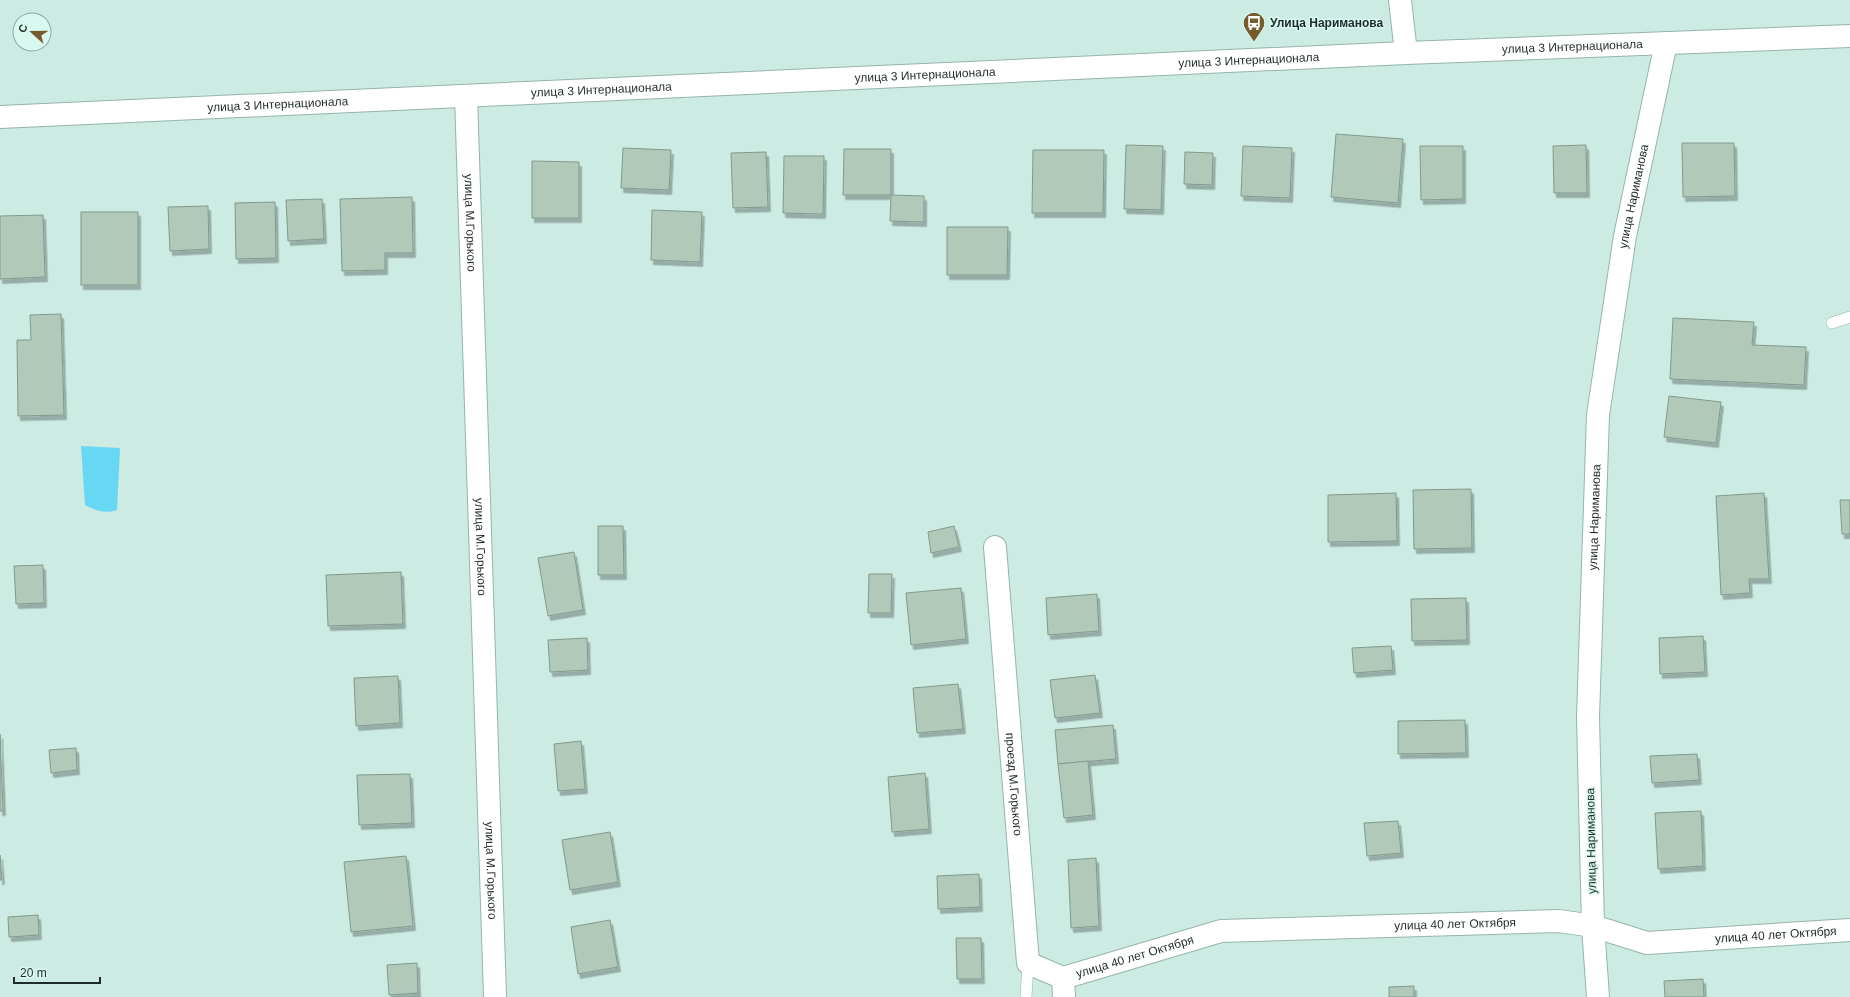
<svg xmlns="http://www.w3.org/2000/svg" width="1850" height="997" font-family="Arial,sans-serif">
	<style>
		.water { fill: #68d7f4 }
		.building { fill: #b0c9b9; stroke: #82998b; filter: url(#shadow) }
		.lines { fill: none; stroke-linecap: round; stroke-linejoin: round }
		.service-casing { stroke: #96b4ac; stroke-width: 12 }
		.minor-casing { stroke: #96b4ac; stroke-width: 24 }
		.tertiary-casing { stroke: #96b4ac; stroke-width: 24 }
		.service { stroke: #fff; stroke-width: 11 }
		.minor { stroke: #fff; stroke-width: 22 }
		.tertiary { stroke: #fff; stroke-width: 22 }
		.labels { text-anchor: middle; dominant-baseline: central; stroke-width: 3; stroke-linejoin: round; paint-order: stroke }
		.poi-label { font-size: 12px; font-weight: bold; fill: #1f2b28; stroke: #d9f9f0; text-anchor: start }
		.street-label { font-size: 12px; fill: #1f2b28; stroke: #d9f9f0 }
	</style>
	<defs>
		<filter id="shadow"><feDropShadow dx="2.5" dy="4.5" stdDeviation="0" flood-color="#0004"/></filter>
	</defs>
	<rect width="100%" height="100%" fill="#ccebe3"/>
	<!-- water -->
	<path class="water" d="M81,446l39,2 -3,62c-13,4 -20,1 -32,-5z"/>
	<!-- building -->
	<g class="building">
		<polygon points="1336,134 1403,139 1398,203 1331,197"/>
		<polygon points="1682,143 1734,143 1735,196 1683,197"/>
		<polygon points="1126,145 1163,146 1161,210 1124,209"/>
		<polygon points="1586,145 1587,193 1554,193 1553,146"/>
		<polygon points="1243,146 1292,148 1290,198 1241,196"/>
		<polygon points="1420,146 1463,146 1463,199 1421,200"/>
		<polygon points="623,148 671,150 669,190 621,188"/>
		<polygon points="844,149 891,149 891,195 843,195"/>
		<polygon points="1033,150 1104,150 1103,213 1032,213"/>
		<polygon points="766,152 768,207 733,208 731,153"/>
		<polygon points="1185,152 1213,153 1212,185 1184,184"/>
		<polygon points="784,156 824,156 823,214 783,213"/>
		<polygon points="532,161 579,162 579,218 532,218"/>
		<polygon points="891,195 924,196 924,222 890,221"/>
		<polygon points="412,197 413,253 385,253 385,270 342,271 340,199"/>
		<polygon points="322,199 324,239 288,241 286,200"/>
		<polygon points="275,202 276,258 236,259 235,203"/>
		<polygon points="208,206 209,249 170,251 168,207"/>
		<polygon points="652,210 702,212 700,262 651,260"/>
		<rect x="81" y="212" width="57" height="73"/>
		<polygon points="43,215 45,277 0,279 0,216"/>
		<polygon points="947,227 1008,227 1007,275 947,275"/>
		<polygon points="61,314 64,415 18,416 17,340 31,340 30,315"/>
		<polygon points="1673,318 1754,322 1752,345 1806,347 1804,385 1670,379"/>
		<polygon points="1669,396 1721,402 1716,443 1664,437"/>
		<polygon points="1471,489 1472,548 1414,549 1413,490"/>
		<polygon points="1396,493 1397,541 1328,542 1328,495"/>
		<polygon points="1764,493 1769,579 1749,579 1750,593 1721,595 1716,496"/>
		<polygon points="1840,500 1850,500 1850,534 1842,534"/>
		<polygon points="598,526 623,526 624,575 598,575"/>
		<polygon points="954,526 959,547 931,553 928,532"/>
		<polygon points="574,552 583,610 548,616 538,558"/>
		<polygon points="43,565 44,603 16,604 14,566"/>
		<polygon points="401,572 403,624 328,626 326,575"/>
		<polygon points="869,574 892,574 891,613 868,613"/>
		<polygon points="961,588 966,639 911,645 906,593"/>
		<polygon points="1097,594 1099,631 1048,635 1046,598"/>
		<polygon points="1466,598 1467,640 1412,641 1411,599"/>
		<polygon points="1703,636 1705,672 1660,674 1659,638"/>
		<polygon points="587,638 588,670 550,672 548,640"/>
		<polygon points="1391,646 1393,670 1354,673 1352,648"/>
		<polygon points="1095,675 1100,713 1055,718 1050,680"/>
		<polygon points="398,676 400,723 356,726 354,678"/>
		<polygon points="958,684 963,729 917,733 913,688"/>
		<polygon points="1465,720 1466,753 1398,754 1398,721"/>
		<polygon points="1113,725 1116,759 1058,764 1055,730"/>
		<polygon points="0,734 3,811 0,811"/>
		<polygon points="581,741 585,789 558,791 554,744"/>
		<polygon points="76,748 77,770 51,773 49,750"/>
		<polygon points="1697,754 1699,780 1652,783 1650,756"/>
		<polygon points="1088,761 1093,815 1064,818 1058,764"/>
		<polygon points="925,773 929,829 892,832 888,777"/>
		<polygon points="410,774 412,823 359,825 357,775"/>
		<polygon points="1701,811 1703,866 1658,869 1655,813"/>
		<polygon points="1398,821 1401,853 1367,856 1364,823"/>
		<polygon points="610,832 618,882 570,890 562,840"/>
		<polygon points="0,855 2,880 0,880"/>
		<polygon points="406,856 413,926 351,932 344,862"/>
		<polygon points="1096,858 1099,926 1071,928 1068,860"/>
		<polygon points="979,874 980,907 938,909 937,876"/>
		<polygon points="38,915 39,935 9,937 8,917"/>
		<polygon points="610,920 618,967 578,974 571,927"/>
		<polygon points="956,938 981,938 982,979 957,979"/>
		<polygon points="417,963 418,993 389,995 387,965"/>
		<polygon points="1703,979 1704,997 1665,997 1664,981"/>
		<polygon points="1414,986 1414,997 1389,997 1389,987"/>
	</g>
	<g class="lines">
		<!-- service casing -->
		<g class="service-casing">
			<g id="service">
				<polyline points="1832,323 1850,317"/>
				<polyline points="1026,997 1028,963"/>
			</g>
		</g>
		<!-- minor casing -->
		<g class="minor-casing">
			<g id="minor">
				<polyline points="1400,0 1406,53"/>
				<path id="s1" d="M466,96l29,901"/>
				<path id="s2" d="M995,547l33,416 35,15 1,19"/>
				<path id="s3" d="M1063,978l158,-47 338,-10 34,5 54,17 203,-13"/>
				<path id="s4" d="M1598,997l-5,-71 -5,-209 10,-302 27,-179 41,-193"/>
			</g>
		</g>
		<!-- tertiary casing -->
		<g class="tertiary-casing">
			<g id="tertiary">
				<path id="s5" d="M0,117l1406,-64 444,-17"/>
			</g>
		</g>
		<!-- service -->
		<use href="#service" class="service"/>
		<!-- minor -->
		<use href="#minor" class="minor"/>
		<!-- tertiary -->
		<use href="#tertiary" class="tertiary"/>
	</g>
	<!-- icons -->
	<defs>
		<g id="bus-pin" transform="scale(1.15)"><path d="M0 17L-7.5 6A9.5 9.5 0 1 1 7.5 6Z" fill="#765b2d" stroke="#d9f9f0"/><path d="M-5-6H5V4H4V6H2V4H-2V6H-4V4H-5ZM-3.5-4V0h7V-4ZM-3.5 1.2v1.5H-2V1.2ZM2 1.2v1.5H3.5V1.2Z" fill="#fff"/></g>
	</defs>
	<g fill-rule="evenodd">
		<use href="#bus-pin" x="1254" y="23"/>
	</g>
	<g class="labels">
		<!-- poi labels -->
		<g class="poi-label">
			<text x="1270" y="23">Улица Нариманова</text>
		</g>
		<!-- street labels -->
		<g class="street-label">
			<text stroke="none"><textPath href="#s5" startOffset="1574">улица 3 Интернационала</textPath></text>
			<text stroke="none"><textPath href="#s5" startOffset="1250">улица 3 Интернационала</textPath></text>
			<text stroke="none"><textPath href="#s5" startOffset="926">улица 3 Интернационала</textPath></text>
			<text stroke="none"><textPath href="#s5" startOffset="602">улица 3 Интернационала</textPath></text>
			<text stroke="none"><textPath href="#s5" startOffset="278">улица 3 Интернационала</textPath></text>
			<text stroke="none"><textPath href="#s4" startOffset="804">улица Нариманова</textPath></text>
			<text stroke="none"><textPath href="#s1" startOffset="127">улица М.Горького</textPath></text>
			<text stroke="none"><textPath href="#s4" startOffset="480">улица Нариманова</textPath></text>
			<text stroke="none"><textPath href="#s1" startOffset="451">улица М.Горького</textPath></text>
			<text stroke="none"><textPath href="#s2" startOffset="238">проезд М.Горького</textPath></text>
			<text transform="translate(1591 841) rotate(-91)">улица Нариманова</text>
			<text stroke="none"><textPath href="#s1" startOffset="775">улица М.Горького</textPath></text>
			<text stroke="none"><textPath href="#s3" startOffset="399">улица 40 лет Октября</textPath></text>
			<text stroke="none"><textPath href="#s3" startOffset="723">улица 40 лет Октября</textPath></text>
			<text stroke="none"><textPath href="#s3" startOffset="75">улица 40 лет Октября</textPath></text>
		</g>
	</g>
	<!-- north arrow -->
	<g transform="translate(32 32) rotate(291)"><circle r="19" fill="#d9f9f0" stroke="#8fa7a0"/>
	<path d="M0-3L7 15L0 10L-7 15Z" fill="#765b2d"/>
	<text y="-6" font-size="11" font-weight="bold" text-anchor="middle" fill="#1f2b28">С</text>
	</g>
	<!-- scale -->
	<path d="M14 977v6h86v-6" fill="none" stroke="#1f2b28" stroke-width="2"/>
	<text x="20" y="977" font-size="12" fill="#1f2b28" stroke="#d9f9f0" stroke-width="3" paint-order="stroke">20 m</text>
</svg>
